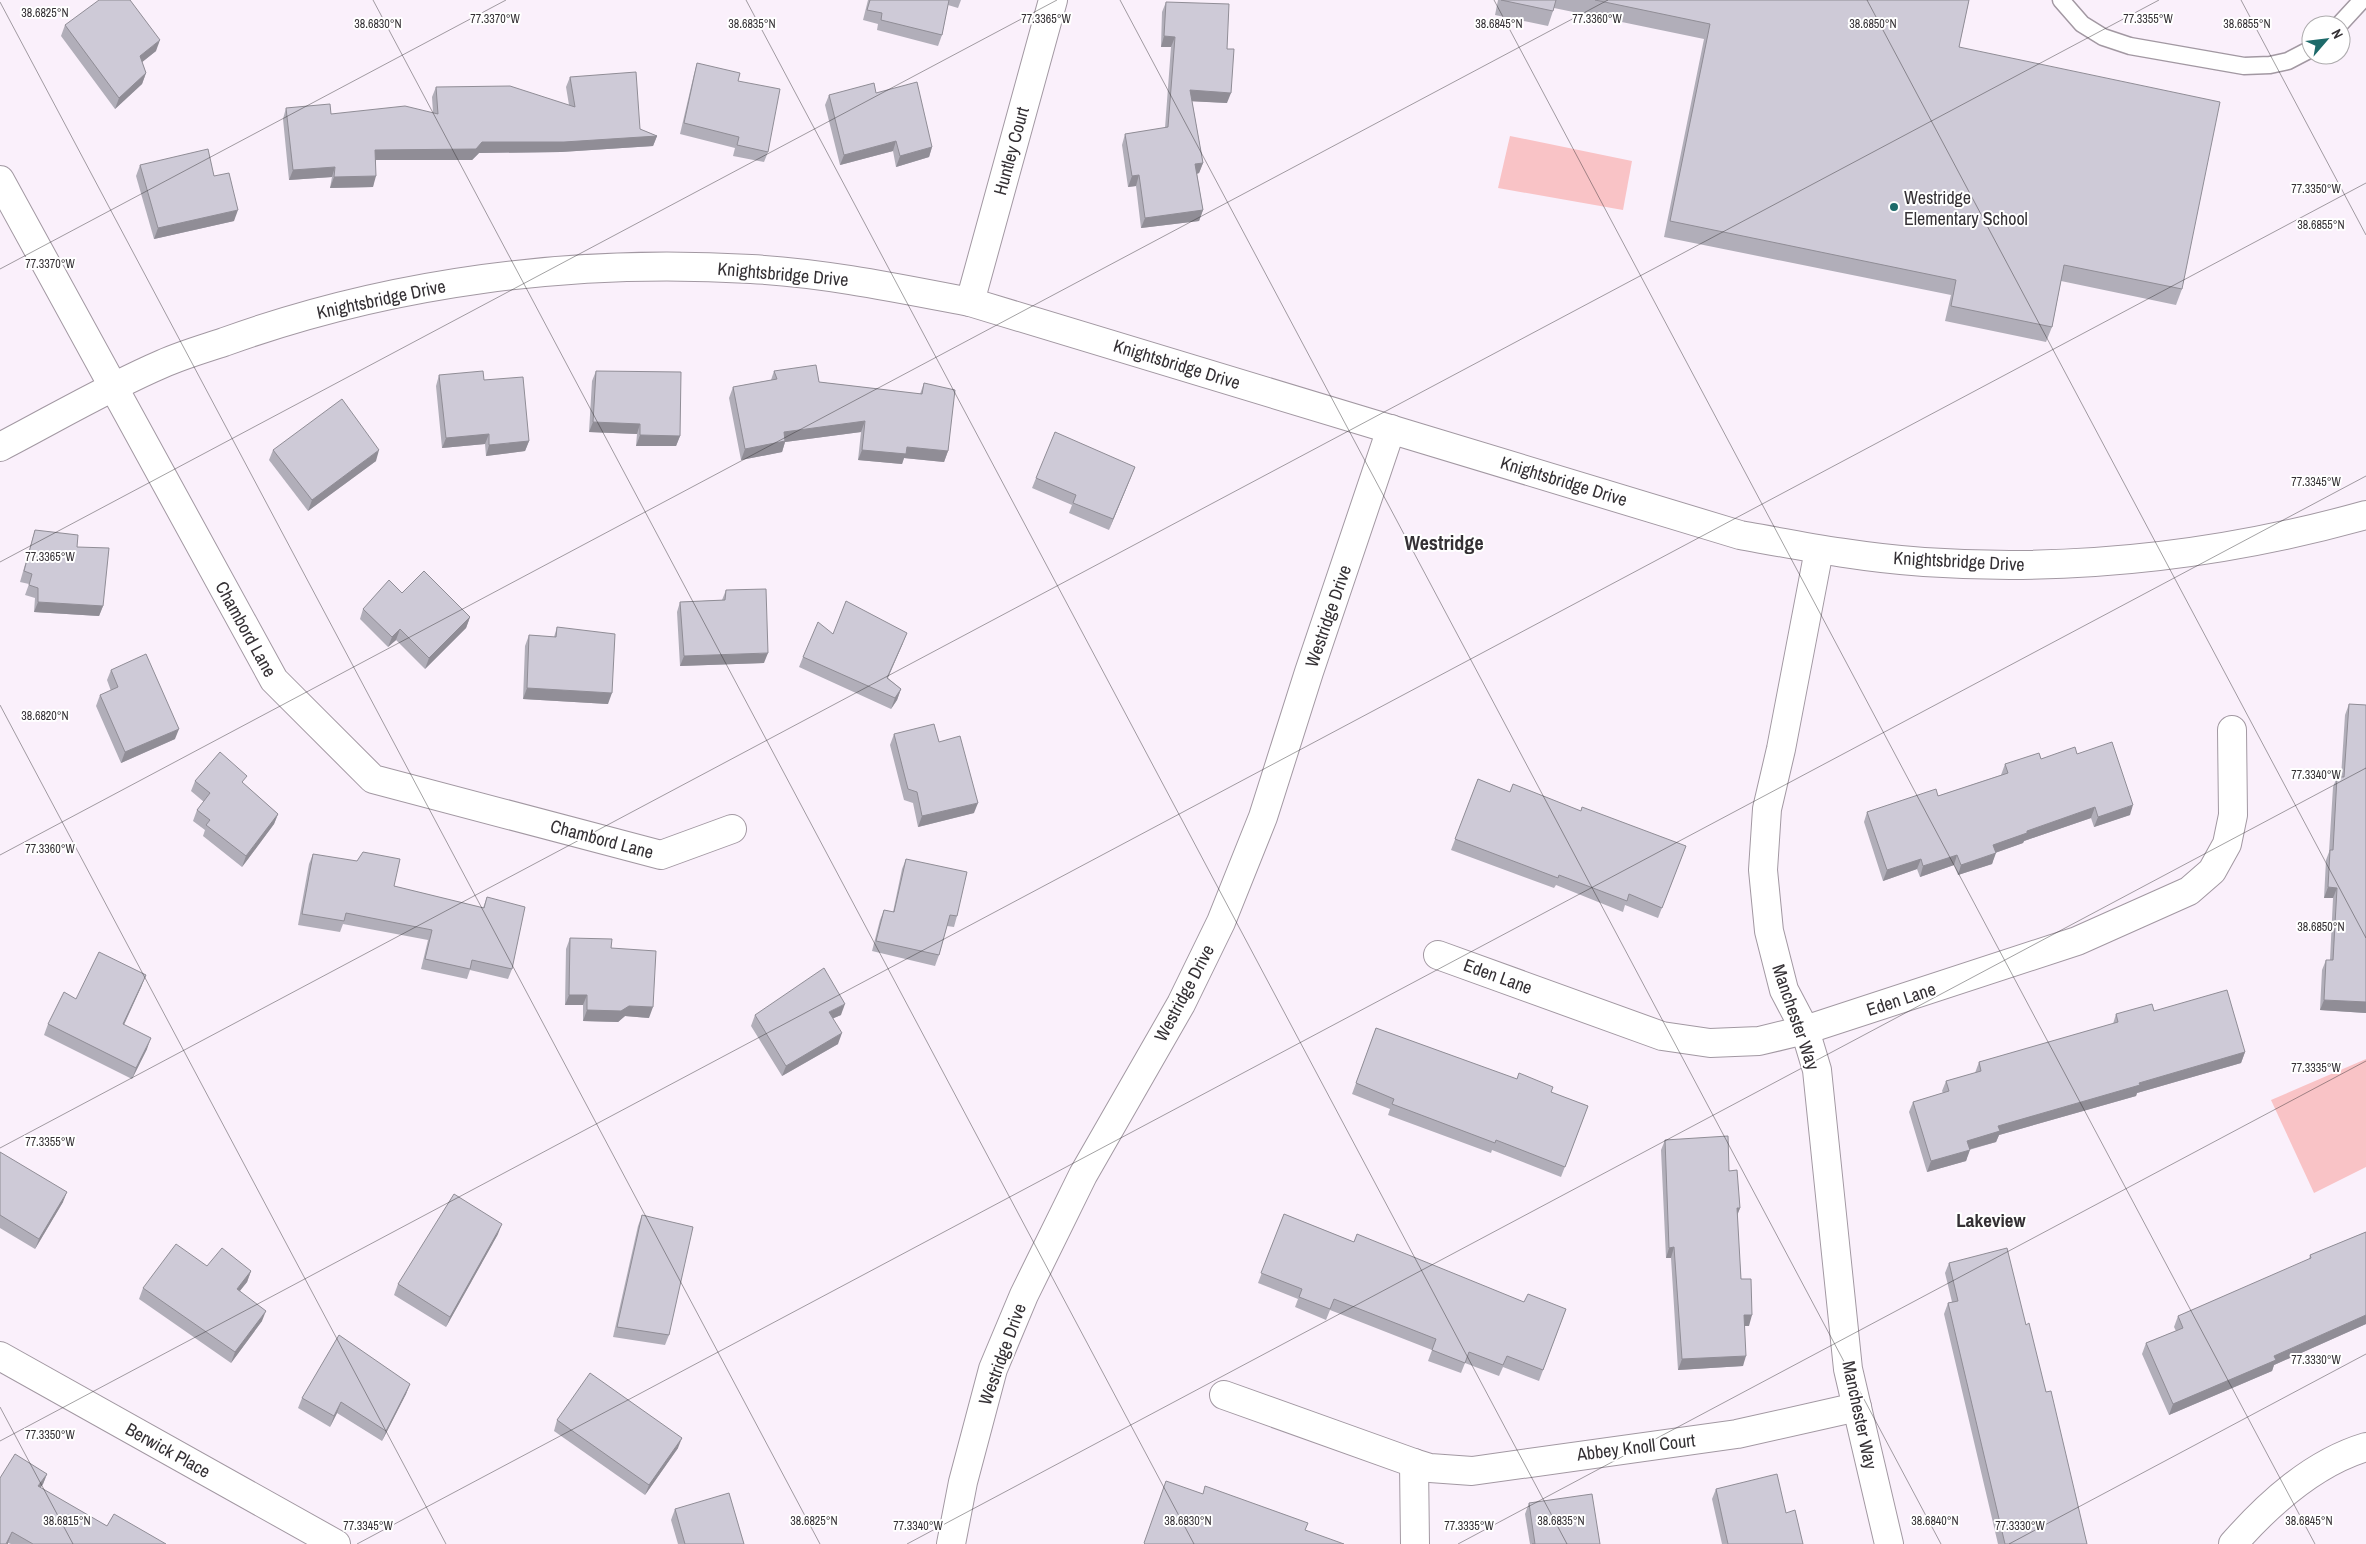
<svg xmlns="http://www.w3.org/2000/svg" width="2366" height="1544" font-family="'Archivo Narrow',sans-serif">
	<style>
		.park { fill: #f9c3c6 }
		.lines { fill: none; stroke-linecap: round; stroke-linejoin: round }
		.service-casing { stroke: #a298a2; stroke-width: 19 }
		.minor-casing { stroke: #a298a2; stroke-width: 30 }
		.service { stroke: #fff; stroke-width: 16 }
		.minor { stroke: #fff; stroke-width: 28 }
		.wall { fill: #b1aeb9 }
		.shaded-wall { fill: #908d96 }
		.building { fill: #cecad7; stroke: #908d96 }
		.ticks { fill: none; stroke: #343034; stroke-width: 1; stroke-opacity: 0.45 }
		.poi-dot { fill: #1d6a6a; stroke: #fff; stroke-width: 2 }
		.labels { text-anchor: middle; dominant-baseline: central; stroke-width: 4; stroke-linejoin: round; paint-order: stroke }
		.street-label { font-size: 18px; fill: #343034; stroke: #fff }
		.poi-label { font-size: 18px; fill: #343034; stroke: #fff; text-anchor: start }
		.neighbourhood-label { font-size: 19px; font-weight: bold; fill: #343034; stroke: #fff }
		.quarter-label { font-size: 20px; font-weight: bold; fill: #343034; stroke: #fff }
		.ticks-label { font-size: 12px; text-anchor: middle; fill: #343034; stroke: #fff; stroke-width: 4; stroke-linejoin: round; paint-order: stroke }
	</style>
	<rect width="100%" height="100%" fill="#faf0fb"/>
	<!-- park -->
	<g class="park">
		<polygon points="1510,136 1632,161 1623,210 1498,188"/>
		<polygon points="2366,1059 2366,1167 2314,1193 2271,1100"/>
	</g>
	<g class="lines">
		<!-- service casing -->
		<g class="service-casing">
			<g id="service">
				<polyline points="2061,0 2082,24 2103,37 2130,46 2244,66 2270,65 2288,61 2311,49"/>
				<polyline points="2339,25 2362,0"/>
			</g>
		</g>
		<!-- minor casing -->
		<g class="minor-casing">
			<g id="minor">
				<polyline points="0,180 274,680 373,779 661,855 732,829"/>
				<polyline points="970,302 1053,0"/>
				<path d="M0,447c54,-28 106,-59 162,-83 20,-9 41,-15 62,-22 166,-60 350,-84 527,-73 74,4 146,19 219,33l770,233c61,11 122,23 184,27 148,10 299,-7 442,-47"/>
				<polyline points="1819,550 1781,749 1767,809 1763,870 1769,931 1784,990 1805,1030 1817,1070 1848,1369 1889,1544"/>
				<polyline points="1438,955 1662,1036 1710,1043 1759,1041 1805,1030 2077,941 2189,891 2212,871 2227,844 2233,815 2232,730"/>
				<polyline points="0,1356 336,1544"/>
				<polyline points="1224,1395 1414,1463 1430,1468 1472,1471 1737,1434 1857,1407"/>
				<polyline points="1414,1463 1415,1544"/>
				<polyline points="951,1544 963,1482 993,1369 1024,1295 1083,1175 1181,1004 1221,922 1263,817 1309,672 1391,429"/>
				<path d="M2233,1544c36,-41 80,-81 133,-97"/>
			</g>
		</g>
		<!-- service -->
		<use href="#service" class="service"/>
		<!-- minor -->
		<use href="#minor" class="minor"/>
	</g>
	<!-- wall -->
	<g class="wall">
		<polygon points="868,0 961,0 958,8 948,5 942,35 938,46 877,30 878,24 863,20"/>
		<polygon points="1498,0 1969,0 1959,47 2182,289 2176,305 2061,281 2052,327 2046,342 1945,321 1951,295 1664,237 1704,39 1554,8 1548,26 1495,15"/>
		<polygon points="1166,2 1227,49 1227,103 1192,101 1203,163 1199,173 1197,174 1203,210 1199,221 1141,228 1136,186 1128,187 1122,145 1125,134 1165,128 1171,47 1161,47 1162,12"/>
		<polygon points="65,25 156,51 142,62 146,73 142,84 115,109 61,36"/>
		<polygon points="697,63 768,152 764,162 733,156 735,148 680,134 694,74"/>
		<polygon points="570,77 640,129 657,136 653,146 561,152 479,153 472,160 376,160 373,187 330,188 332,177 289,180 283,119 286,108 331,114 433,113 432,97 436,87 569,105 566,87"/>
		<polygon points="876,93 932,147 929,157 896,167 893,151 840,165 825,105 829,95"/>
		<polygon points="140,165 214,176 234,221 154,239 136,176"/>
		<polygon points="596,371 680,436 676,446 636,446 637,434 589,432 592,381"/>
		<polygon points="774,371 819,382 920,394 924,383 948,451 944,462 904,458 902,464 858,460 861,432 785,442 782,452 741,460 729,398 733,387 771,380"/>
		<polygon points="439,375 529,441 525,451 486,456 485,444 442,448 436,386"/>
		<polygon points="273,450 376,461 308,511 269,460"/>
		<polygon points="1135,467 1109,530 1069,513 1072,505 1032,488 1036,478"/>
		<polygon points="35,530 77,547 103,606 99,616 34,612 35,598 25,595 29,584 20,582 32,540"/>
		<polygon points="726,590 764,663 680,666 677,612 680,602 722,600"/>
		<polygon points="402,593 470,617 466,628 425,669 396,640 388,647 360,619 363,609"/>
		<polygon points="557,627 608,704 523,699 525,646 529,635 554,637"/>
		<polygon points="833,634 903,643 888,678 901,689 897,700 891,709 799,667 803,657"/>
		<polygon points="111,670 175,739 121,763 96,706 100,695 111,691 107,680"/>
		<polygon points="2349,704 2366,705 2366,1013 2320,1010 2322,970 2326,960 2330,960 2333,898 2324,898 2326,860 2329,852 2333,787 2337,777 2341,777 2345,715"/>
		<polygon points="894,734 939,742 974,813 918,827 913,803 904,800 890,745"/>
		<polygon points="2077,754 2130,815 2094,827 2091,818 2024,841 2023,843 1995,853 1992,864 1958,875 1954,865 1920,877 1917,869 1883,881 1864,822 1867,812 1938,796 2001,775 2005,764"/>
		<polygon points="1478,779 1510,792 1581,811 1686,846 1658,918 1625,905 1623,912 1556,885 1554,888 1451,850"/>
		<polygon points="195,781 244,784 278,814 274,824 242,867 203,836 205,830 193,821 197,810 204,802 191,791"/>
		<polygon points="313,854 394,886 483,908 487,897 512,969 508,979 470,970 467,979 421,969 428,940 343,924 340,932 298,925 309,864"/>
		<polygon points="906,859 957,916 954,927 947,926 939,955 935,966 872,951 880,920 884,910 893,912 902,869"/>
		<polygon points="570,938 611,948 649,1018 625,1016 618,1022 583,1021 583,1005 565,1005 566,949"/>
		<polygon points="142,985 124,1025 147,1049 132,1079 44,1035 48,1024 76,999"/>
		<polygon points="2154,1011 2245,1052 2241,1063 2137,1093 2136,1096 1999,1135 1996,1142 1969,1150 1966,1161 1927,1172 1909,1112 1913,1102 1943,1093 1942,1091 1946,1081 1975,1073 1979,1062 2113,1024 2116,1014"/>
		<polygon points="755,1015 841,1015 833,1018 838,1044 782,1076 751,1026"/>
		<polygon points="1376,1028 1588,1106 1561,1177 1492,1150 1491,1153 1388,1115 1390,1109 1352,1094"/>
		<polygon points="1665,1140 1729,1171 1740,1208 1737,1216 1741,1279 1749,1326 1745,1326 1743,1366 1678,1370 1671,1258 1666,1258 1661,1150"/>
		<polygon points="0,1152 63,1202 35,1249 0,1228"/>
		<polygon points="1284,1214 1354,1242 1524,1302 1566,1309 1539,1381 1503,1367 1499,1376 1465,1363 1461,1373 1428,1361 1432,1350 1330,1310 1326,1320 1295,1307 1298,1299 1258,1283"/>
		<polygon points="642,1215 669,1335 665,1345 613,1337 638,1226"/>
		<polygon points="2366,1232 2366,1324 2274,1365 2272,1371 2169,1415 2142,1354 2146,1343 2176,1331 2174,1327 2178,1316 2309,1260 2310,1255"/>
		<polygon points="498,1234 446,1327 394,1295 398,1284"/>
		<polygon points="1949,1263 2026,1325 2046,1392 2087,1544 1998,1544 1944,1314 1948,1303 1952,1302 1945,1273"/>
		<polygon points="207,1266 251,1271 247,1282 240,1291 262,1321 231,1363 139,1299 143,1288"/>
		<polygon points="410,1384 406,1394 382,1441 337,1413 330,1427 298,1408 302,1398"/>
		<polygon points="557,1420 678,1448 645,1495 554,1431"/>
		<polygon points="47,1474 43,1484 40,1488 107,1526 166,1544 11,1544 8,1543 0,1544"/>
		<polygon points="1716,1489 1786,1513 1803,1544 1722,1544 1712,1499"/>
		<polygon points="1529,1503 1600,1544 1530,1544 1525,1514"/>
		<polygon points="675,1509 744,1544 678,1544 671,1520"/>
	</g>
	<!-- shaded-wall -->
	<g class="shaded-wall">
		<polygon points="1164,36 1175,37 1171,47 1161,47"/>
		<polygon points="160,40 156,51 136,67 140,56"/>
		<polygon points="146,73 142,84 115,109 119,98"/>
		<polygon points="1190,90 1231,93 1227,103 1186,101"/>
		<polygon points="657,136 653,146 561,152 479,153 472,160 371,160 375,150 482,142"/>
		<polygon points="896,141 893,151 840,165 844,155"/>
		<polygon points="932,147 929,157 896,167 900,156"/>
		<polygon points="1203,163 1199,173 1191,175 1195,164"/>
		<polygon points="335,167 332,177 289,180 293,170"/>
		<polygon points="1139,175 1136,186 1128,187 1132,176"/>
		<polygon points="376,176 373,187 330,188 334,177"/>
		<polygon points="238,210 234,221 154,239 158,228"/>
		<polygon points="1203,210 1199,221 1141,228 1145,218"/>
		<polygon points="865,421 861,432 785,442 782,452 741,460 745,449 784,432"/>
		<polygon points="593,422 640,424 637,434 589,432"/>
		<polygon points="489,434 485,444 442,448 446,438"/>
		<polygon points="640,435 680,436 676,446 636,446"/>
		<polygon points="529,441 525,451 486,456 489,445"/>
		<polygon points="907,447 948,451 944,462 904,458 902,464 858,460 862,450"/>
		<polygon points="379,450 376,461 308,511 312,500"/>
		<polygon points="1135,467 1131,477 1109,530 1113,519"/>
		<polygon points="38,602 103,606 99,616 34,612"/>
		<polygon points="470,617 466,628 425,669 429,658"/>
		<polygon points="400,629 396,640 388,647 392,637"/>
		<polygon points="907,633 903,643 883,688 887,678"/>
		<polygon points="768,653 764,663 680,666 684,656"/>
		<polygon points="527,688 612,693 608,704 523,699"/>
		<polygon points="901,689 897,700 891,709 895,698"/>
		<polygon points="179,729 175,739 121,763 125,752"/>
		<polygon points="978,803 974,813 918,827 922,816"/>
		<polygon points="2133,805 2130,815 2094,827 2098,817"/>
		<polygon points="2095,807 2091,818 2024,841 2023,843 1989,855 1993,845 2027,831"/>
		<polygon points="278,814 274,824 242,867 246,856"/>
		<polygon points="1996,853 1992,864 1958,875 1961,865"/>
		<polygon points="1957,855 1954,865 1920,877 1923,866"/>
		<polygon points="1921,859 1917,869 1883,881 1887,870"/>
		<polygon points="2328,887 2337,888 2333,898 2324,898"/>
		<polygon points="146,975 142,985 119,1035 123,1024"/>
		<polygon points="569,995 587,995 583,1005 565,1005"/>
		<polygon points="2324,1000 2366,1002 2366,1013 2320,1010"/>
		<polygon points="845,1004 841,1015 825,1022 829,1012"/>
		<polygon points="629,1006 653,1007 649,1018 625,1016 618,1022 583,1021 587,1010"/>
		<polygon points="842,1033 838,1044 782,1076 786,1066"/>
		<polygon points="151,1038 147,1049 132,1079 136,1068"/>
		<polygon points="2245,1052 2241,1063 2137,1093 2136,1096 1999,1135 1996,1142 1963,1151 1967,1141 1998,1126 2139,1083"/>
		<polygon points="1970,1150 1966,1161 1927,1172 1931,1161"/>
		<polygon points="67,1192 63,1202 35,1249 39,1239"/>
		<polygon points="1737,1208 1740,1208 1736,1218"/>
		<polygon points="502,1224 498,1234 446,1327 450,1317"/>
		<polygon points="1674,1247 1671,1258 1666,1258 1669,1248"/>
		<polygon points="251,1271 247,1282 233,1299 237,1289"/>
		<polygon points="266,1311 262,1321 231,1363 235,1352"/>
		<polygon points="1744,1315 1752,1315 1749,1326 1740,1326"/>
		<polygon points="2366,1315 2366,1324 2274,1365 2272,1371 2169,1415 2173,1404 2274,1356"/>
		<polygon points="1746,1356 1743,1366 1678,1370 1682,1359"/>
		<polygon points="410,1384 406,1394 382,1441 386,1431"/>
		<polygon points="341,1402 337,1413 330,1427 334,1416"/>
		<polygon points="682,1438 678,1448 645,1495 649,1485"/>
		<polygon points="47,1474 43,1484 34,1497 38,1486"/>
		<polygon points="12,1532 8,1543 8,1544 6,1544"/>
	</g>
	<!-- building -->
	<g class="building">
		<polygon points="99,0 130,0 160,40 140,56 146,73 119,98 65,25"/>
		<polygon points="870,0 949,0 942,35 881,20 882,13 867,10"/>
		<polygon points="1501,0 1556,0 1553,11"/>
		<polygon points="1595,0 1969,0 1959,47 2220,102 2182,289 2064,265 2052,327 1951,306 1956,280 1670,221 1710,24"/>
		<polygon points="1166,2 1229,4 1227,49 1234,49 1231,93 1190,90 1203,163 1195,164 1203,210 1145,218 1139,175 1132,176 1125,134 1168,127 1175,37 1164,36"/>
		<polygon points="697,63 740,73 738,81 780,89 768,152 737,145 739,137 684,123"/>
		<polygon points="636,72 640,129 657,136 564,142 482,142 476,149 375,150 376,176 334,177 335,167 293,170 286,108 330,104 331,114 405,106 438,114 436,87 510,86 575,107 570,77"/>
		<polygon points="917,82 932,147 900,156 896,141 844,155 829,95 874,83 876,93"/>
		<polygon points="208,149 214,176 229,173 238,210 158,228 140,165"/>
		<polygon points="816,365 819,382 922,394 924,383 955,390 948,451 907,447 906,454 862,450 865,421 784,432 785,441 745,449 733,387 777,379 774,371"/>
		<polygon points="483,371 484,380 523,377 529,441 489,445 489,434 446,438 439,375"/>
		<polygon points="596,371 681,372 680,436 640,435 640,424 593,422"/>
		<polygon points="342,399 379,450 312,500 273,450"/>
		<polygon points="1055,432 1135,467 1113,519 1073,503 1076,495 1036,478"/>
		<polygon points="35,530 78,535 77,547 109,548 103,606 38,602 38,588 29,585 32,574 24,571"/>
		<polygon points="424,571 470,617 429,658 400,629 392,637 363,609 389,580 402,593"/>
		<polygon points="766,589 768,653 684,656 680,602 725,600 726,590"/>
		<polygon points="846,601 907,633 887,678 901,689 895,698 803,657 818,622 833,634"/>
		<polygon points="557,627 615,634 612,693 527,688 529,635 556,637"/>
		<polygon points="146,654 179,729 125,752 100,695 118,687 111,670"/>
		<polygon points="2349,704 2366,705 2366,1002 2324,1000 2326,960 2333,960 2337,888 2328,887 2330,850 2333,850 2337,777 2344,777"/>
		<polygon points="934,724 939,742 960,736 978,803 922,816 917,792 908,789 894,734"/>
		<polygon points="2112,742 2133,805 2098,817 2095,807 2027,831 2027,833 1993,845 1996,853 1961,865 1957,855 1923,866 1921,859 1887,870 1867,812 1936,789 1938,796 2008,773 2005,764 2039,753 2041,759 2075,747 2077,754"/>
		<polygon points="220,752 247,776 242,782 278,814 246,856 206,825 210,820 197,810 210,793 195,781"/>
		<polygon points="1478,779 1510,792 1513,784 1581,811 1582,807 1686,846 1662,908 1629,894 1627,901 1559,875 1558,878 1455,839"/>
		<polygon points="363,852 400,859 394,886 484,908 487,897 525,907 512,969 472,960 470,969 425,959 432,930 346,913 344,921 302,914 313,854 357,861"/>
		<polygon points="906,859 967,872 957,916 950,915 939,955 876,941 884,910 894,912"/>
		<polygon points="570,938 612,939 611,948 656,951 653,1007 629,1006 621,1011 587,1010 587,995 569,995"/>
		<polygon points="99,952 146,975 123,1024 151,1038 136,1068 48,1024 64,992 76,999"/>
		<polygon points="824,968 845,1004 829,1012 842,1033 786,1066 755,1015"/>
		<polygon points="2227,990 2245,1052 2139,1083 2140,1085 1998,1126 2000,1131 1967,1141 1970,1150 1931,1161 1913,1102 1949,1091 1946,1081 1981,1071 1979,1062 2118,1022 2116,1014 2152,1004 2154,1011"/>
		<polygon points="1376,1028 1517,1079 1519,1073 1553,1087 1551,1092 1588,1106 1565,1167 1496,1140 1495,1143 1392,1104 1394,1099 1356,1083"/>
		<polygon points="1728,1136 1729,1171 1737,1170 1740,1208 1737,1208 1741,1279 1751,1279 1752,1315 1744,1315 1746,1356 1682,1359 1674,1247 1669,1248 1665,1140"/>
		<polygon points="0,1152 67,1192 39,1239 0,1215"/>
		<polygon points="454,1194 502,1224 450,1317 398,1284"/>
		<polygon points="1284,1214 1354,1242 1357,1234 1524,1302 1528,1294 1566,1309 1543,1370 1507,1356 1503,1365 1469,1352 1465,1363 1432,1350 1436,1339 1334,1299 1330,1309 1299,1297 1302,1289 1261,1273"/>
		<polygon points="642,1215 693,1227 669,1335 617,1327"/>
		<polygon points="2366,1232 2366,1315 2274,1356 2276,1360 2173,1404 2146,1343 2183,1328 2178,1316 2311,1258 2310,1255"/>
		<polygon points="176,1244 207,1266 222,1248 251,1271 237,1289 266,1311 235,1352 143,1288"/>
		<polygon points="2007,1248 2026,1325 2029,1323 2046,1392 2051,1391 2087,1544 2005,1544 1948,1303 1958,1301 1949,1263"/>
		<polygon points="339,1335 410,1384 386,1431 341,1402 334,1416 302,1398"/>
		<polygon points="590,1373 682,1438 649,1485 557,1420"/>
		<polygon points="15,1454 47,1474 38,1486 107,1526 114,1514 166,1544 33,1544 12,1532 6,1544 0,1544 0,1478"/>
		<polygon points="1777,1474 1786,1513 1795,1510 1803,1544 1728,1544 1716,1489"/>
		<polygon points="1166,1481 1203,1494 1205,1486 1308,1523 1305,1530 1344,1544 1145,1544 1144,1543"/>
		<polygon points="729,1493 744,1544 685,1544 675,1509"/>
		<polygon points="1592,1494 1600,1544 1532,1544 1535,1544 1529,1503"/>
	</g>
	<!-- ticks -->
	<path class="ticks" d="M373,0l821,1544M746,0l821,1544M1120,0l821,1544M1494,0l821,1544M1867,0l499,938M2241,0l125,235M0,2l820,1542M0,269l506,-269M0,562l1057,-562M0,705l446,839M0,855l1608,-855M0,1148l2159,-1148M0,1407l73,137M0,1441l2366,-1258M357,1544l2009,-1068M907,1544l1459,-776M1458,1544l908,-483M2009,1544l357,-190"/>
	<!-- markers -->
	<circle class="poi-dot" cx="1894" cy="207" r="5"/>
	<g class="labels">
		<!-- street labels -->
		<g class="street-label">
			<text transform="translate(1011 151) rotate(-75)">Huntley Court</text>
			<text transform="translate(783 274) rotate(5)">Knightsbridge Drive</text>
			<text transform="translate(381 299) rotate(-12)">Knightsbridge Drive</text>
			<text transform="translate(1177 364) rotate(17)">Knightsbridge Drive</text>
			<text transform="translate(1564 481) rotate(17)">Knightsbridge Drive</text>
			<text transform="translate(1959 561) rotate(3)">Knightsbridge Drive</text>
			<text transform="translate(1328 616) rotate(-71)">Westridge Drive</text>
			<text transform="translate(246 629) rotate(61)">Chambord Lane</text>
			<text transform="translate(602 839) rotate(15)">Chambord Lane</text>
			<text transform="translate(1498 976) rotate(20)">Eden Lane</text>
			<text transform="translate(1184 993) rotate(-62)">Westridge Drive</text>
			<text transform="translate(1901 999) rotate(-18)">Eden Lane</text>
			<text transform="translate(1796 1017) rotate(71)">Manchester Way</text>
			<text transform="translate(1002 1354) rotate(-70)">Westridge Drive</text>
			<text transform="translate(1860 1415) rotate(78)">Manchester Way</text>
			<text transform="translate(1636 1447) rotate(-7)">Abbey Knoll Court</text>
			<text transform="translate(168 1450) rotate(29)">Berwick Place</text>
		</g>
		<!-- poi labels -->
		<g class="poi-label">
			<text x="1904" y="197">Westridge<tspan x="1904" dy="21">Elementary School</tspan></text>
		</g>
		<!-- neighbourhood labels -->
		<g class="neighbourhood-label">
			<text x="1991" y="1220">Lakeview</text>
		</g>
		<!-- quarter labels -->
		<g class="quarter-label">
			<text x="1444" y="542">Westridge</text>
		</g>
	</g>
	<g class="ticks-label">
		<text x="45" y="17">38.6825°N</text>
		<text x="495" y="23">77.3370°W</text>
		<text x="1046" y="23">77.3365°W</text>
		<text x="1597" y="23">77.3360°W</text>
		<text x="2148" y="23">77.3355°W</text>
		<text x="378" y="28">38.6830°N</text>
		<text x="752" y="28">38.6835°N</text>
		<text x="1499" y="28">38.6845°N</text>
		<text x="1873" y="28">38.6850°N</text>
		<text x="2247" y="28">38.6855°N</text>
		<text x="2316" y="193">77.3350°W</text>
		<text x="2321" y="229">38.6855°N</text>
		<text x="50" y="268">77.3370°W</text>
		<text x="2316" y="486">77.3345°W</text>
		<text x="50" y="561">77.3365°W</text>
		<text x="45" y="720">38.6820°N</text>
		<text x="2316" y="779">77.3340°W</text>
		<text x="50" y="853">77.3360°W</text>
		<text x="2321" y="931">38.6850°N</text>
		<text x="2316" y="1072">77.3335°W</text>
		<text x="50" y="1146">77.3355°W</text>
		<text x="2316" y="1364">77.3330°W</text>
		<text x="50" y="1439">77.3350°W</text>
		<text x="67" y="1525">38.6815°N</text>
		<text x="814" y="1525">38.6825°N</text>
		<text x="1188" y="1525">38.6830°N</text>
		<text x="1561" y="1525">38.6835°N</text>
		<text x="1935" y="1525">38.6840°N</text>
		<text x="2309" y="1525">38.6845°N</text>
		<text x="368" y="1530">77.3345°W</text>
		<text x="918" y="1530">77.3340°W</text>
		<text x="1469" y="1530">77.3335°W</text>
		<text x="2020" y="1530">77.3330°W</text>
	</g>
	<!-- north arrow -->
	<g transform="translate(2326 40) rotate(62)"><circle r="24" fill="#ffffff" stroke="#aeacae"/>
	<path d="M0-4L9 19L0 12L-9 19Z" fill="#1d6a6a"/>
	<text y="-8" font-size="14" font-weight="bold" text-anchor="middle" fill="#343034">N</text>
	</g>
</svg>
